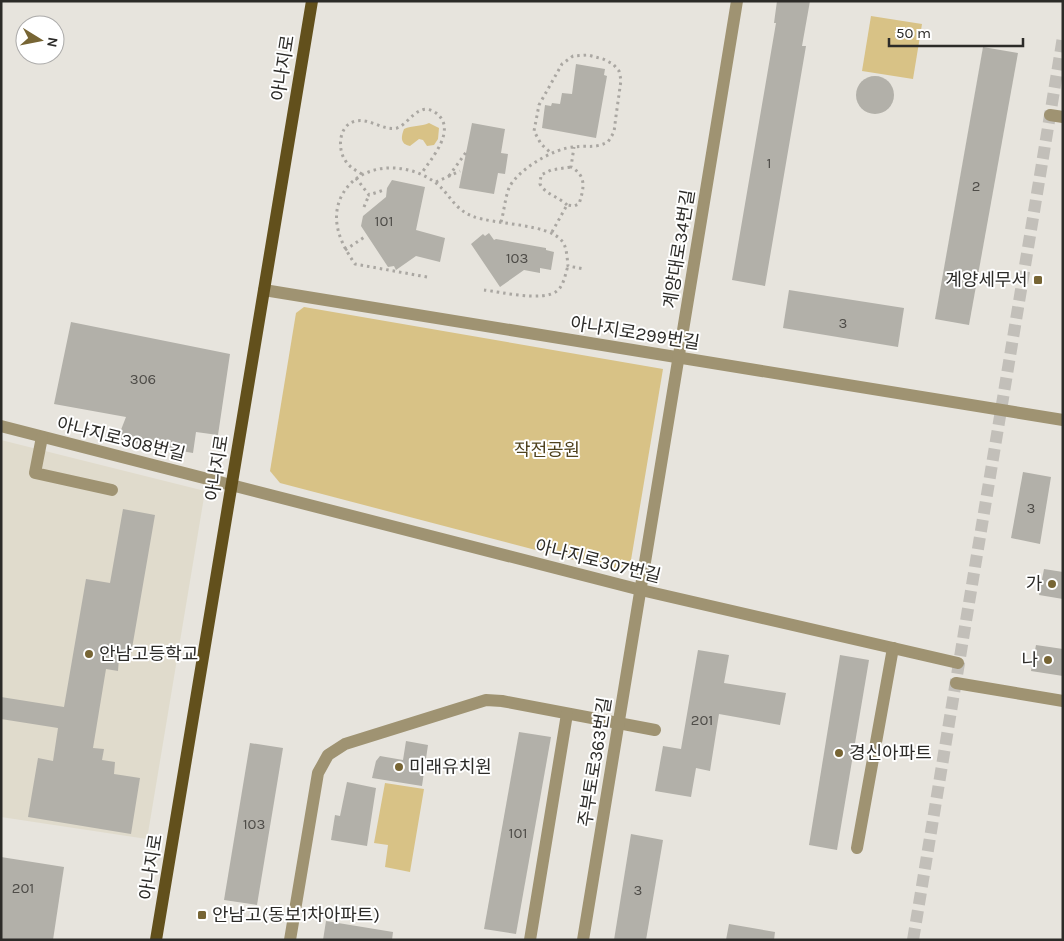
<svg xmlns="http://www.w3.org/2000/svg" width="1064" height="941" font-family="Karla,'Noto Sans KR',sans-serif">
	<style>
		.built { fill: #e0dbcc }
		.green { fill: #d8c286 }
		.building { fill: #b2b0a9 }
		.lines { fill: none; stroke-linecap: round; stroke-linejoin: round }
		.minor-tunnel { stroke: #c2bfb9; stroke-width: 12; stroke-dasharray: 12 6; stroke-linecap: butt }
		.path { stroke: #aaa7a2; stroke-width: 3; stroke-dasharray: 2.5 4; stroke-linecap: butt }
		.minor { stroke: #9f9372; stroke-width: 12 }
		.major { stroke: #62501c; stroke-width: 12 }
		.poi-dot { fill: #776534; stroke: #fff; stroke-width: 2 }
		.labels { text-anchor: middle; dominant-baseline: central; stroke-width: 4; stroke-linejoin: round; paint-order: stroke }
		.number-label { font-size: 15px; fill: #4e4c48 }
		.street-label { font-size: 18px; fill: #2c2b28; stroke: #fff }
		.poi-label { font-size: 18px; fill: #2c2b28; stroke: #fff; text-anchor: start }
		.park-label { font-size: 18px; fill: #4f421e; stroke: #fff }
	</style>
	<rect width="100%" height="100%" fill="#e7e4dd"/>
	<!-- built -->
	<polygon class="built" points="1,440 205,491 147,839 1,817"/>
	<!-- green -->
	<g class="green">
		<polygon points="871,16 922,24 913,79 862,71"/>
		<path d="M429,123l10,5 -1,11 -4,6 -7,1 -4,-6 -4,-1 -9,7c-10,-2 -9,-9 -6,-17 8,-4 17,-2 25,-6z"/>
		<polygon points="304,307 663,369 630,566 612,570 280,483 270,471 296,313"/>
		<polygon points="385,783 424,789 410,872 385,867 388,845 374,843"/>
	</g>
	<!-- building -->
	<g class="building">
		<polygon points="777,1 810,1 802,46 806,46 765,286 732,280 776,23 774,23"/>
		<polygon points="983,47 1018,53 969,325 935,319"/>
		<polygon points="576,64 605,69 604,75 607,76 596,138 542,128 545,105 551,106 552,103 560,104 562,93 572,94"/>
		<circle cx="875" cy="95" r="19"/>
		<polygon points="472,123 505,129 501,153 508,154 505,174 498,173 494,194 459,188"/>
		<polygon points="392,180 425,187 416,230 445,238 440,262 416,256 396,270 394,266 388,267 361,226 363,216 386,197 387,188"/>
		<polygon points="489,233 494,240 496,239 546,248 546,250 554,252 551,270 540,268 540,273 524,270 500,287 471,244 483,234 485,236"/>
		<polygon points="789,290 904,308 898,347 783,328"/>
		<polygon points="71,322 230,354 218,435 196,432 193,453 117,440 126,417 54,404"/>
		<polygon points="1023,472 1051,477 1040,544 1011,538"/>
		<polygon points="123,509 155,515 130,660 119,658 118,671 106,669 93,748 104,749 102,760 115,762 114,774 140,778 131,834 28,817 38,758 53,761 58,728 1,719 1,697 64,707 86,579 110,583"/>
		<polygon points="1044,569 1063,572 1063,599 1039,595"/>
		<polygon points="1036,645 1063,649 1063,676 1031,671"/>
		<polygon points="698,650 729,655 724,683 786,693 780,725 719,714 710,771 696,768 691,797 655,791 663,746 681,749"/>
		<polygon points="840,655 869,660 837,850 809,845"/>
		<polygon points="519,732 551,737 516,934 484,929"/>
		<polygon points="406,741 428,745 422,786 372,778 376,761 380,756 403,760"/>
		<polygon points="250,743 283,748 257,905 224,900"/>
		<polygon points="347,782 376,788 367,846 331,840 335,815 340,816"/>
		<polygon points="631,834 663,840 646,940 614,940"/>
		<polygon points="1,857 64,867 53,940 1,940"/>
		<polygon points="326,921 393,932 392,940 323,940"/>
		<polygon points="729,924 775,932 774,940 726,940"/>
	</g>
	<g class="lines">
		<!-- minor-tunnel -->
		<polyline class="minor-tunnel" points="913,940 1063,37"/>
		<!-- path -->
		<g class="path">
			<path d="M362,174c-7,-4 -13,-7 -17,-14 -8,-12 -6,-36 11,-39 14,-3 27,10 41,7 9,-3 15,-15 25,-18 4,-2 10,0 14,3 22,16 -5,46 -15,61"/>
			<polyline points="449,176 467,151"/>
			<polyline points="356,178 369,195 384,190"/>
			<polyline points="436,182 460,171"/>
			<path d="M567,205c-8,-8 -22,-11 -27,-21l1,-9 10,-5 20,-3"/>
			<polyline points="364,207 369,195"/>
			<path d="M501,222c3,-10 4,-24 8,-34 8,-18 45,-40 65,-41 15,-2 19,2 34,-5l6,-10 2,-16 5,-36 -2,-9 -6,-7 -10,-5 -15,-4 -15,1 -11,8 -23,41 -5,26 7,13 10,9"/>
			<path d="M552,232l15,-27 7,1 5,-2c5,-16 8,-28 -8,-37l3,-20"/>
			<polyline points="345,250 366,236"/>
			<path d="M427,277l-72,-13c-14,-20 -25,-43 -14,-67 18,-36 66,-36 95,-14 13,10 18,26 36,33 22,9 76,7 90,25 5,6 5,17 6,25l16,3"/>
			<path d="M484,290c17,2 59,12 73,1 7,-6 8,-16 11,-25"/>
		</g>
		<!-- minor -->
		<g class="minor">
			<polyline points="1050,115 1063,117"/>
			<polyline points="264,290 1063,420"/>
			<polyline points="1,426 641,590 958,663"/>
			<polyline points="42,437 35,473 112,490"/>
			<polyline points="956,683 1063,701"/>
			<polyline points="857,848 893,648"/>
			<polyline points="290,940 318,773 328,755 345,744 486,700 502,701 655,730"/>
			<polyline points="530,940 567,714"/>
			<polyline points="583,940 737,1"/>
		</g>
		<!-- major -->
		<polyline class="major" points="156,940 312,1"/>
	</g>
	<!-- markers -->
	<g class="poi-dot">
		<rect x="1033" y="275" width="10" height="10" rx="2.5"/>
		<circle cx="1052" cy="584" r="5"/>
		<circle cx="89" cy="654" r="5"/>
		<circle cx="1048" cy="660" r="5"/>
		<circle cx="839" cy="753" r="5"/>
		<circle cx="399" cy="767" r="5"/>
		<rect x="197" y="910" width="10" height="10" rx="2.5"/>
	</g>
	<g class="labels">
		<!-- number labels -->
		<g class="number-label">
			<text x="769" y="163">1</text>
			<text x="976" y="186">2</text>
			<text x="384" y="221">101</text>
			<text x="517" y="258">103</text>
			<text x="843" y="323">3</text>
			<text x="143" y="379">306</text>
			<text x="1031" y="508">3</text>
			<text x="702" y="720">201</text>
			<text x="254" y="824">103</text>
			<text x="518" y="833">101</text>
			<text x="23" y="888">201</text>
			<text x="638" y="890">3</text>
		</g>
		<!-- street labels -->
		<g class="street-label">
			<text transform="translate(283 68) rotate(-81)">아나지로</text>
			<text transform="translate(679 249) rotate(-81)">계양대로34번길</text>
			<text transform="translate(635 333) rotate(9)">아나지로299번길</text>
			<text transform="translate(121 439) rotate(14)">아나지로308번길</text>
			<text transform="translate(217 468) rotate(-81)">아나지로</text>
			<text transform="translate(598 561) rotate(14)">아나지로307번길</text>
			<text transform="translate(595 762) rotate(-81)">주부토로363번길</text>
			<text transform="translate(151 867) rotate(-81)">아나지로</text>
		</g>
		<!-- poi labels -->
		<g class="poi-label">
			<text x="1028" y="280" text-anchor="end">계양세무서</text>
			<text x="1042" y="584" text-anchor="end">가</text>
			<text x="99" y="654">안남고등학교</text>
			<text x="1038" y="660" text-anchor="end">나</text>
			<text x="849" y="753">경신아파트</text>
			<text x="409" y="767">미래유치원</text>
			<text x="212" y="915">안남고(동보1차아파트)</text>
		</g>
		<!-- park labels -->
		<g class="park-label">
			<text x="547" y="450">작전공원</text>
		</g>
	</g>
	<!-- border -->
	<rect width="1064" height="941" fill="none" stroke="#2c2b28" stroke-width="5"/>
	<!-- north arrow -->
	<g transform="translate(40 40) rotate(100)"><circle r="24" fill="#ffffff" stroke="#abaaa9"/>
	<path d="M0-4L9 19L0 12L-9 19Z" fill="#776534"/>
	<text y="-8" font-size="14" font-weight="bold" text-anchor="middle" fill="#2c2b28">N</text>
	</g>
	<!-- scale -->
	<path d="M889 38v8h134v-8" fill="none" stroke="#2c2b28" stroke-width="2.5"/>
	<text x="896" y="38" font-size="15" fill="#2c2b28" stroke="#ffffff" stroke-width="4" paint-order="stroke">50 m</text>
</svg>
